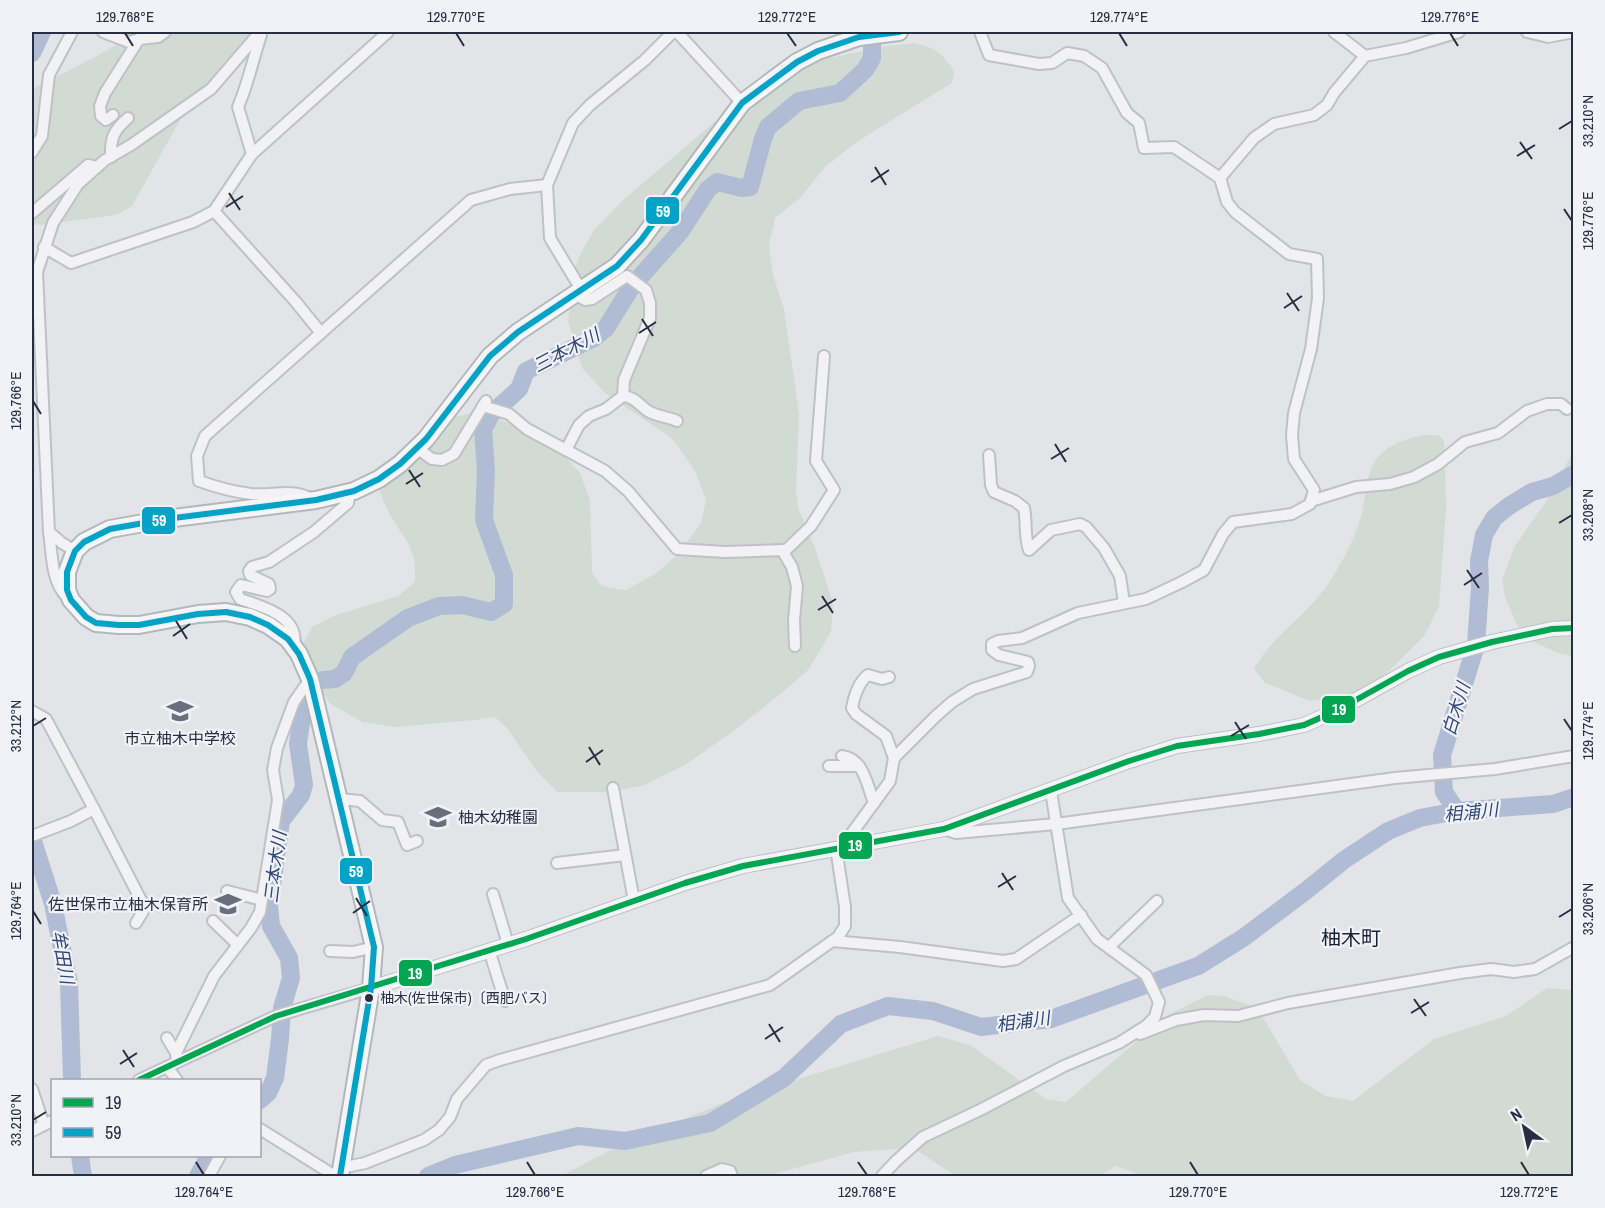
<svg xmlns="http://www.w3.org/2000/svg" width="1605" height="1208" font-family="'Archivo Narrow','Noto Sans JP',sans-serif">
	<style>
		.green { fill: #d1dbd3 }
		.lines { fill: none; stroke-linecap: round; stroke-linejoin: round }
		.river { stroke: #b0bcd4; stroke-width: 18 }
		.minor-casing { stroke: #bfc1c6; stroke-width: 14 }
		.major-casing { stroke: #bec1c6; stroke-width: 16 }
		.highway-casing { stroke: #b4b7bd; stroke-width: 20 }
		.minor { stroke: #f2f2f4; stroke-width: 10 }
		.major { stroke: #f6f6f7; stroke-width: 14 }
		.highway { stroke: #f6f6f7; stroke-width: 16 }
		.bus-1-casing { stroke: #f0f2f7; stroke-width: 10 }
		.bus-2-casing { stroke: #f0f2f7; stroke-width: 10 }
		.bus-1 { stroke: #00a651; stroke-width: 6 }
		.bus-2 { stroke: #02a3c7; stroke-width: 6 }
		.ticks { fill: none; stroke: #282e42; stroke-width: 2 }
		.bus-dot { fill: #282e42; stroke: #f0f2f7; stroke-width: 2 }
		.labels { text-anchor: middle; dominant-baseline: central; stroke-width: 4.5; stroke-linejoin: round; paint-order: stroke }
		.bus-label { font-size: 14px; fill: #282e42; stroke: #f0f2f7; text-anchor: start }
		.poi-label { font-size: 16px; fill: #282e42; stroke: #f0f2f7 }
		.water-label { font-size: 18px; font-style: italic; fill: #314777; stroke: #f0f2f7 }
		.quarter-label { font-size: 20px; fill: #1b1f33; stroke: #f0f2f7 }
		.line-badge { stroke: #f0f2f7; stroke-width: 2 }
		.badge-label { font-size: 16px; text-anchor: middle; font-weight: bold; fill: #fff }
		.neatline { fill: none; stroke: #282e42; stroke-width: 2 }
		.ticks-label { font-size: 15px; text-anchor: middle; fill: #282e42 }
	</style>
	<rect width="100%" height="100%" fill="#e2e4e8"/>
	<!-- green -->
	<g class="green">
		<polygon points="139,32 262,32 186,109 132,206 116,215 41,225 32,224 32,89 93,58"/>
		<path d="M914,43c21,4 28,10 40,28l-2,12 -94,58 -32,25 -26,32 -25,20 -6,28 4,29 11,34 15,104 -3,80 3,17 16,38 18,55 -2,29 -23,38 -30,26 -46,36 -47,33 -43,21 -35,6h-50l-22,-23 -28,-41 -12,-11 -21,3 -78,7 -34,-5 -31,-18 -28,-37v-23l9,-17 24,-12 62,-19 17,-14c2,-39 -13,-43 -28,-73 -4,-7 -6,-15 -9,-22l54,-59 23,-11 22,-5 31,11 32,17 24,16 16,17 10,27 2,72 8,12 9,4 17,2 29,-16 23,-20 23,-31 5,-23 -11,-29 -22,-32 -68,-46 -23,-25 -14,-47 6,-51 6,-15 14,-25 30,-31 132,-112 60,-26 72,-15z"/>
		<path d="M1423,435h15l6,5 2,68 -7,98 -14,29 -42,42 -31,18 -43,6 -45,-19 -10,-13c17,-32 51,-52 72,-82 15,-22 27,-44 35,-70 4,-14 4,-30 9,-45 8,-24 30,-32 53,-37z"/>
		<polygon points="1573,452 1573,656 1561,654 1536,643 1518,627 1505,598 1502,579 1515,546 1545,503"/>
		<polygon points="1547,988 1573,990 1573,1176 1142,1176 1116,1166 1100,1176 956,1176 913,1148 854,1152 767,1176 561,1176 626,1142 736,1098 938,1036 970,1045 1046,1099 1066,1102 1166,1016 1208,995 1225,996 1258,1009 1300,1080 1325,1096 1353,1101 1434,1039 1506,1016"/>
	</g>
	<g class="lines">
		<!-- river -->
		<g class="river">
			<polyline points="32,53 42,32"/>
			<polyline points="323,680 335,679 344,673 352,657 408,618 439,606 462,605 491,612 504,604 504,575 484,520 486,470 483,430 491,414 519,389 526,371 594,338 606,328 632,286 680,232 708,189 717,182 742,188 750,187 763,139 768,127 799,101 840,93 865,70 872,58 872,44"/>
			<polyline points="1457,811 1444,792 1442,755 1476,645 1480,588 1479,561 1484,535 1494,518 1509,506 1532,492 1553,486 1574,474"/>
			<polyline points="32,838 53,904 69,983 72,1080"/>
			<polyline points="260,1100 268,1093 275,1078 280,1039 282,1008 291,978 289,958 271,926 269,906 281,821 301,795 304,785 298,744 304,702"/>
			<polyline points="80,1156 83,1176"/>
			<polyline points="198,1176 209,1156"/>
			<polyline points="428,1176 455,1165 578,1136 625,1141 710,1123 784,1078 841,1024 888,1006 933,1011 981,1027 1051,1019 1198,966 1243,938 1307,890 1344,860 1388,831 1420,818 1457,811 1553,804 1574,797"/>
		</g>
		<!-- minor casing -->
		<g class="minor-casing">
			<g id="minor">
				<polyline points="103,32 129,42 139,39"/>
				<polyline points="677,32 742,103"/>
				<polyline points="1334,32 1365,56"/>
				<polyline points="1527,32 1548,37 1574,32"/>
				<polyline points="113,115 106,120 101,116 100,106 105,93 139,39 158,37 165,32"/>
				<polyline points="32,152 42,136 49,75 72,32"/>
				<path d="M252,154l-14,-47c10,-23 15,-48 23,-72"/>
				<path d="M111,157c-1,-19 3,-27 17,-39"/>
				<polyline points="1220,178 1254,138 1274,124 1314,115 1327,105 1334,93 1365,56 1406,48 1459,32"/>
				<path d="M214,211l81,90 26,32 -116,103 -8,20 2,25c17,6 34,11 52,13 23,2 40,-6 61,5"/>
				<polyline points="32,213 88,165 97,167"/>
				<polyline points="44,247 71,263 193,222 214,211 252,154 388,32"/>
				<polyline points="582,291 550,238 547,185 573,123 590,105 645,60 673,32"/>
				<polyline points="577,295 585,300 592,299 627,276 646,290 650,303 650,318 624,380 623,396"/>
				<polyline points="321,333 471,200 510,189 547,185"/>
				<polyline points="483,406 509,414 527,429 605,471 628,491 677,549 725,552 786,550 811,526 834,490 816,461 824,356"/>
				<polyline points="417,448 432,459 442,460 454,454 486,401"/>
				<path d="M566,450l13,-25 10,-9 17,-7 17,-13c12,1 16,9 25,15 8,5 20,6 29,10"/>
				<path d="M989,455l2,30 3,7 21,9 9,7c3,14 0,28 5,42l22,-20 29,-6 6,3 18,21 16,28 4,27"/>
				<polyline points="1311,501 1356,487 1390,484 1414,477 1438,464 1465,442 1498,433 1527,411 1547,404 1561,404 1567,409"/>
				<path d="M49,532c3,20 2,50 18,65"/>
				<polyline points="782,550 792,567 797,586 794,620 795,646"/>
				<polyline points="75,551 62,543 49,532 37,272 53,223 78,184 105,160 131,145 211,89 260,32"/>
				<path d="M294,647c6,-31 -31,-40 -54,-48l-4,-7 5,-7 26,6 3,-2 -1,-5 -19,-9 -1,-4 3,-4 17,-5 45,-30 34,-29 2,-11"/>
				<path d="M889,677l-7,2 -14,-4c-9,7 -14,22 -16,33l4,6 30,22 8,22"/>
				<polyline points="32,711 46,719 94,809"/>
				<path d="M842,756c22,3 25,29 32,47"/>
				<polyline points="829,766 859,766"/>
				<polyline points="613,788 634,901"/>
				<polyline points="339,799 360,801 382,820 398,822 407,845 417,841"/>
				<polyline points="944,829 956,833 1056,824 1395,778 1495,769 1574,756"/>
				<polyline points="32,836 71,821 94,809 145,908 136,923"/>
				<polyline points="841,848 890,781 894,758 936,716 952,702 973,689 1027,672 1029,666 1028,662 999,655 992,650 992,644 998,641 1022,638 1078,613 1146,599 1182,582 1204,570 1223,534 1233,522 1292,514 1310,504 1314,490 1294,459 1292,435 1294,413 1311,349 1318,298 1317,259 1289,254 1235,212 1227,202 1220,178 1174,147 1144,148 1139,123 1127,113 1102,68 1084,56 1067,53 1052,63 1039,64 989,55 980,32"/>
				<polyline points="557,863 625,855"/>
				<polyline points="227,891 262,900"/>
				<polyline points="493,894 508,944"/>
				<polyline points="213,921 238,945"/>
				<polyline points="832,941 900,947 1003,961 1016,959 1081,915"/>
				<polyline points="1109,947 1157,901"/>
				<polyline points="489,950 505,1001"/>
				<polyline points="330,951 353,952 374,947"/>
				<polyline points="1140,1034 1176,1020 1204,1015 1238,1016 1288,1003 1460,973 1491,969 1514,972 1535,969 1574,947"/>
				<polyline points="167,1038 176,1053"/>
				<polyline points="177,1062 176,1053 214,976 251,928 260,912 278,800 273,770 277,748 294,702 310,679"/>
				<polyline points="167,1067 177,1080"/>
				<polyline points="139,1080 276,1016 371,988"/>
				<polyline points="32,1089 44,1125"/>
				<polyline points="260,1129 335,1176"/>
				<polyline points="32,1131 52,1121"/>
				<polyline points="341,1168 365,1163 424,1140 439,1130 450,1117 457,1099 486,1065 500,1060 770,985 838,937 845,926 845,907 836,848"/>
				<polyline points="209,1176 220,1156"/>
				<polyline points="706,1176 722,1169 730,1171 732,1176"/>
				<polyline points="882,1176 896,1161 923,1137 980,1110 1064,1066 1119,1043 1146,1026 1155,1017 1159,1002 1146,975 1097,939 1068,898 1051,791"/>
			</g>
		</g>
		<!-- major casing -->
		<g class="major-casing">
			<polyline id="major" points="371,988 526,939 685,883 743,866 944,829 1129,761 1177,746 1259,734 1304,725 1338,710 1408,671 1439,657 1492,642 1552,629 1574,628"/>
		</g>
		<!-- highway casing -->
		<g class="highway-casing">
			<polyline id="highway" points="340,1176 371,988 374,947 310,679 299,654 288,639 268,625 250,617 226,612 198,614 139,625 119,625 96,623 86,617 71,600 67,590 67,572 75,551 84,542 110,529 166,519 316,500 354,491 379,479 400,464 426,439 490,356 518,332 617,266 641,240 742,103 797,62 818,51 859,37 899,32"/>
		</g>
		<!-- minor -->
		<use href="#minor" class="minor"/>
		<!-- major -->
		<use href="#major" class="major"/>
		<!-- highway -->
		<use href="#highway" class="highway"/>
		<!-- bus-1 casing -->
		<g class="bus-1-casing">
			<polyline id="bus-1" points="139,1080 276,1016 526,939 685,883 743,866 944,829 1129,761 1177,746 1259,734 1304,725 1338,710 1408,671 1439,657 1492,642 1552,629 1574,628"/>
		</g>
		<!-- bus-2 casing -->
		<g class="bus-2-casing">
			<polyline id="bus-2" points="340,1176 371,988 374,947 310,679 299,654 288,639 268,625 250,617 226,612 198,614 139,625 119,625 96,623 86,617 71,600 67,590 67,572 75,551 84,542 110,529 166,519 316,500 354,491 379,479 400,464 426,439 490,356 518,332 617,266 641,240 742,103 797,62 818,51 859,37 899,32"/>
		</g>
		<!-- bus-1 -->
		<use href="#bus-1" class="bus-1"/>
		<!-- bus-2 -->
		<use href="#bus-2" class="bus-2"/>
	</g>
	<!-- ticks -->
	<path class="ticks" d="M125,33l8,13M456,33l8,13M787,33l9,13M1119,33l8,13M1450,33l8,13M1559,129l13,-8M1520,142l12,17M1517,156l18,-11M875,167l11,18M871,182l18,-12M229,193l11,17M226,207l17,-11M1564,209l8,12M1287,293l12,18M1284,308l18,-12M642,319l11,17M639,333l17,-11M33,401l8,13M1055,444l11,18M1051,459l18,-11M409,470l11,17M406,484l17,-11M1559,523l13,-8M1467,570l12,18M1464,585l18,-12M822,596l11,17M818,610l18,-11M176,621l11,18M173,636l17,-12M1564,719l8,12M1235,722l11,17M33,726l13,-8M1231,736l18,-11M589,747l11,18M586,762l17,-12M1002,873l11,17M998,887l18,-11M356,898l11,18M33,911l8,13M353,913l17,-12M1559,917l13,-8M1414,999l12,17M1411,1013l18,-11M769,1024l11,18M765,1039l18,-12M123,1050l11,17M120,1064l17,-11M33,1120l13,-8M196,1162l8,13M527,1162l8,13M858,1162l9,13M1190,1162l8,13M1521,1162l8,13"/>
	<!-- icons -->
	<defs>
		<g id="school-bare" transform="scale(2.07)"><path d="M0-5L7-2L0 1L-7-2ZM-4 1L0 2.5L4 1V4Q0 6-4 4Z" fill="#696e7c" stroke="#f0f2f7" stroke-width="2.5" paint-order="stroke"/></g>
	</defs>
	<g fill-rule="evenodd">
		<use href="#school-bare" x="180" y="711"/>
		<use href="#school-bare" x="438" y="817"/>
		<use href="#school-bare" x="228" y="904"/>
	</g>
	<!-- markers -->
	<circle class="bus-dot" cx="369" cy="998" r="5"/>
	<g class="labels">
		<!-- bus labels -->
		<g class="bus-label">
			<text x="380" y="998">柚木(佐世保市)〔西肥バス〕</text>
		</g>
		<!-- poi labels -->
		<g class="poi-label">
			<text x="180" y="738">市立柚木中学校</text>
			<text x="458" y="817" text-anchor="start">柚木幼稚園</text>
			<text x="208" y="904" text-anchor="end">佐世保市立柚木保育所</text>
		</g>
		<!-- water labels -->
		<g class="water-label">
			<text transform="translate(566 350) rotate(-28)">三本木川</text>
			<text transform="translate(1456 709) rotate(-73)">白木川</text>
			<text transform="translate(1471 812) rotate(-6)">相浦川</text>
			<text transform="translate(275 867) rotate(-83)">三本木川</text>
			<text transform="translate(63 957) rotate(80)">牟田川</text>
			<text transform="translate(1023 1021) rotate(-8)">相浦川</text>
		</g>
		<!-- quarter labels -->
		<g class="quarter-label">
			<text x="1351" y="937">柚木町</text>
		</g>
	</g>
	<g class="line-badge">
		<rect x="645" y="196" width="35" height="29" rx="6" fill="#02a3c7"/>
		<rect x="141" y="506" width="35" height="29" rx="6" fill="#02a3c7"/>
		<rect x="1321" y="695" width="35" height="29" rx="6" fill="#00a651"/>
		<rect x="838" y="831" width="35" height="29" rx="6" fill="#00a651"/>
		<rect x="339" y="857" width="34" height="28" rx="6" fill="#02a3c7"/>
		<rect x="398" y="959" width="35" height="28" rx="6" fill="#00a651"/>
	</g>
	<g class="badge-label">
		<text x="663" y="217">59</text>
		<text x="159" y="526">59</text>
		<text x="1339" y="715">19</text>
		<text x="855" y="851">19</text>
		<text x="356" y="877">59</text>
		<text x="415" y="979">19</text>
	</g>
	<!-- border -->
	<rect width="1605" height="1208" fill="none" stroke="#f0f2f7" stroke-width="66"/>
	<!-- legend -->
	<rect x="51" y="1079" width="210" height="78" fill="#f0f2f7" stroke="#a0a4af" stroke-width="1.5"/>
	<rect x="63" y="1098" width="30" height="9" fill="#00a651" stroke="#a0a4af" stroke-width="1.5"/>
	<text x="105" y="1109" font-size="18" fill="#282e42">19</text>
	<rect x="63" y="1128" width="30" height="9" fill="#02a3c7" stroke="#a0a4af" stroke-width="1.5"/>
	<text x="105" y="1139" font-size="18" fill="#282e42">59</text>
	<!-- north arrow -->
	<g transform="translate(1524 1127) rotate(327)" stroke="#f0f2f7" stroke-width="4.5" paint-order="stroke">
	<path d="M0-4.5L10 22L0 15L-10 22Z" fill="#282e42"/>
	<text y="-9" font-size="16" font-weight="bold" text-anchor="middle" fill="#282e42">N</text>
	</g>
	<rect x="33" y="33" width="1539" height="1142" class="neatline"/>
	<g class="ticks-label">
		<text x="125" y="22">129.768°E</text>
		<text x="456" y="22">129.770°E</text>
		<text x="787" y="22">129.772°E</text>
		<text x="1119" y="22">129.774°E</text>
		<text x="1450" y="22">129.776°E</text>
		<text transform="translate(1588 121) rotate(-90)" y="5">33.210°N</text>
		<text transform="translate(1588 221) rotate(-90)" y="5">129.776°E</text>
		<text transform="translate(16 401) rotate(-90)" y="5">129.766°E</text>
		<text transform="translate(1588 515) rotate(-90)" y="5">33.208°N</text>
		<text transform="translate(16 726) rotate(-90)" y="5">33.212°N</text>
		<text transform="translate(1588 731) rotate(-90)" y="5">129.774°E</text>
		<text transform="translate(1588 909) rotate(-90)" y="5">33.206°N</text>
		<text transform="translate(16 911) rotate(-90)" y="5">129.764°E</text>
		<text transform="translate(16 1120) rotate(-90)" y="5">33.210°N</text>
		<text x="204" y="1197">129.764°E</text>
		<text x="535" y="1197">129.766°E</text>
		<text x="867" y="1197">129.768°E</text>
		<text x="1198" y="1197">129.770°E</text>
		<text x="1529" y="1197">129.772°E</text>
	</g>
</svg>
